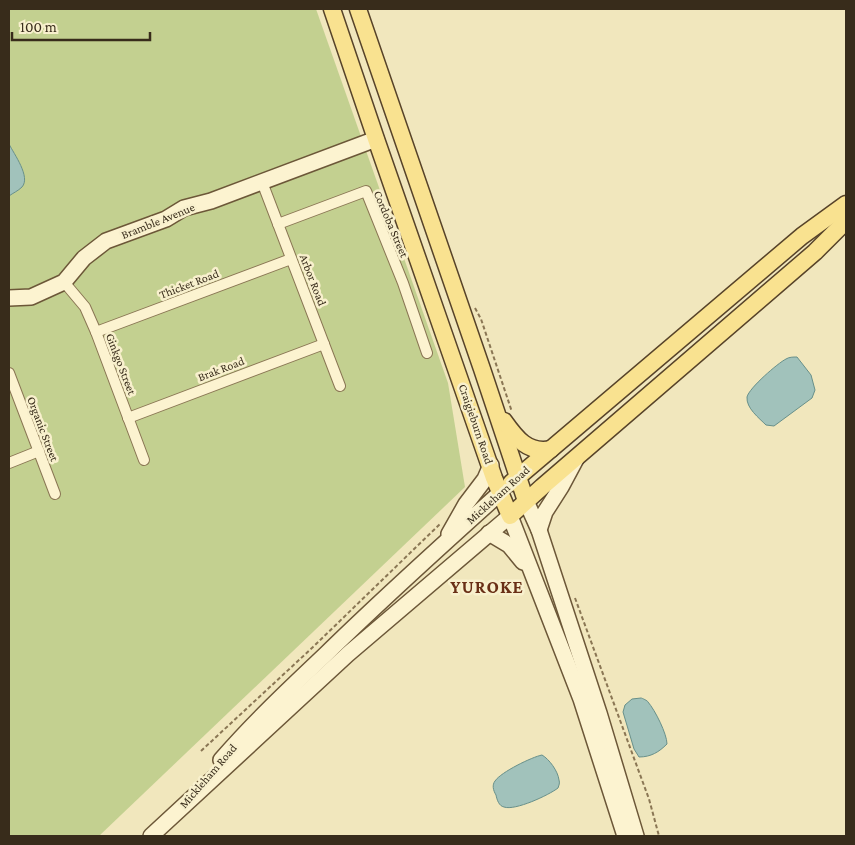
<svg xmlns="http://www.w3.org/2000/svg" width="855" height="845" font-family="'Crimson Pro',serif">
	<style>
		.green { fill: #c3d090 }
		.water { fill: #a1c2bb; stroke: #68908a }
		.lines { fill: none; stroke-linecap: round; stroke-linejoin: round }
		.street-casing { stroke: #8a7654; stroke-width: 12 }
		.secondary-casing { stroke: #6c5738; stroke-width: 18 }
		.primary-casing { stroke: #574329; stroke-width: 19 }
		.path { stroke: #8a7654; stroke-width: 2; stroke-dasharray: 4 2.5; stroke-linecap: butt }
		.street { stroke: #fcf3d0; stroke-width: 10 }
		.secondary { stroke: #fcf3d0; stroke-width: 15 }
		.primary { stroke: #f9e290; stroke-width: 16 }
		.labels { text-anchor: middle; dominant-baseline: central; stroke-width: 5; stroke-linejoin: round; paint-order: stroke }
		.street-label { font-size: 12px; fill: #382c1b; stroke: #f8f0cd }
		.district-label { font-size: 18px; font-weight: bold; letter-spacing: 1px; fill: #692f16; stroke: #f8f0cd }
	</style>
	<rect width="100%" height="100%" fill="#f1e7bd"/>
	<!-- green -->
	<polygon class="green" points="9,9 316,9 448,383 465,487 99,836 9,836"/>
	<!-- water -->
	<g class="water">
		<path d="M9,144c5,10 22,33 13,43 -4,4 -9,6 -13,9z"/>
		<path d="M797,357l14,18 4,15 -3,8 -38,28 -8,-1c-7,-7 -20,-17 -19,-28 2,-9 31,-34 39,-38 3,-2 7,-2 11,-2z"/>
		<path d="M641,698c1,0 7,3 7,4 7,8 19,32 19,42 -8,8 -16,13 -28,13l-5,-8 -11,-37 2,-7 7,-6z"/>
		<path d="M542,755c7,4 16,16 17,25 1,3 0,5 -1,8 -9,7 -43,23 -54,19 -5,-1 -7,-7 -8,-12 -3,-5 -4,-10 -1,-14 6,-9 37,-24 47,-26z"/>
	</g>
	<g class="lines">
		<!-- street casing -->
		<g class="street-casing">
			<g id="street">
				<polyline points="262,182 340,386"/>
				<polyline points="278,224 366,191 403,283 427,353"/>
				<polyline points="64,282 85,307 96,332 144,460"/>
				<polyline points="96,332 291,259"/>
				<polyline points="9,373 55,494"/>
				<polyline points="128,418 324,344"/>
				<polyline points="9,463 39,451"/>
			</g>
		</g>
		<!-- secondary casing -->
		<g class="secondary-casing">
			<g id="secondary">
				<polyline points="9,298 31,297 64,282 84,258 106,241 166,219 184,208 211,201 376,139"/>
				<polyline points="526,501 539,530 599,713 636,836"/>
				<polyline points="539,530 545,512 561,487 576,459"/>
				<polyline points="489,533 509,545 523,562"/>
				<polyline points="449,534 466,504 485,479 491,465"/>
				<path d="M221,760c32,-37 68,-71 104,-105 57,-56 116,-109 175,-162"/>
				<polyline points="151,836 348,654 510,516 581,699 625,836"/>
			</g>
		</g>
		<!-- primary casing -->
		<g class="primary-casing">
			<g id="primary">
				<polyline points="332,9 376,139 494,478 510,516 542,487 815,252 846,221"/>
				<polyline points="358,9 482,369 526,501"/>
				<path d="M504,421c12,17 24,33 47,28"/>
				<polyline points="511,483 802,236 846,204"/>
			</g>
		</g>
		<!-- path -->
		<g class="path">
			<polyline points="475,308 481,319 512,412"/>
			<polyline points="575,598 649,799 659,836"/>
			<polyline points="201,751 313,647 441,523"/>
		</g>
		<!-- street -->
		<use href="#street" class="street"/>
		<!-- secondary -->
		<use href="#secondary" class="secondary"/>
		<!-- primary -->
		<use href="#primary" class="primary"/>
	</g>
	<g class="labels">
		<!-- street labels -->
		<g class="street-label">
			<text transform="translate(158 221) rotate(-22)">Bramble Avenue</text>
			<text transform="translate(391 224) rotate(67)">Cordoba Street</text>
			<text transform="translate(313 280) rotate(69)">Arbor Road</text>
			<text transform="translate(189 284) rotate(-21)">Thicket Road</text>
			<text transform="translate(121 364) rotate(69)">Ginkgo Street</text>
			<text transform="translate(221 369) rotate(-21)">Brak Road</text>
			<text transform="translate(476 424) rotate(71)">Craigieburn Road</text>
			<text transform="translate(43 429) rotate(69)">Organic Street</text>
			<text transform="translate(498 495) rotate(-42)">Mickleham Road</text>
			<text transform="translate(208 776) rotate(-49)">Mickleham Road</text>
		</g>
		<!-- district labels -->
		<g class="district-label">
			<text x="487" y="587">YUROKE</text>
		</g>
	</g>
	<!-- border -->
	<rect width="855" height="845" fill="none" stroke="#382c1b" stroke-width="20"/>
	<!-- scale -->
	<path d="M12 32v8h138v-8" fill="none" stroke="#382c1b" stroke-width="2.5"/>
	<text x="20" y="32" font-size="15" fill="#382c1b" stroke="#f8f0cd" stroke-width="4" paint-order="stroke">100 m</text>
</svg>
